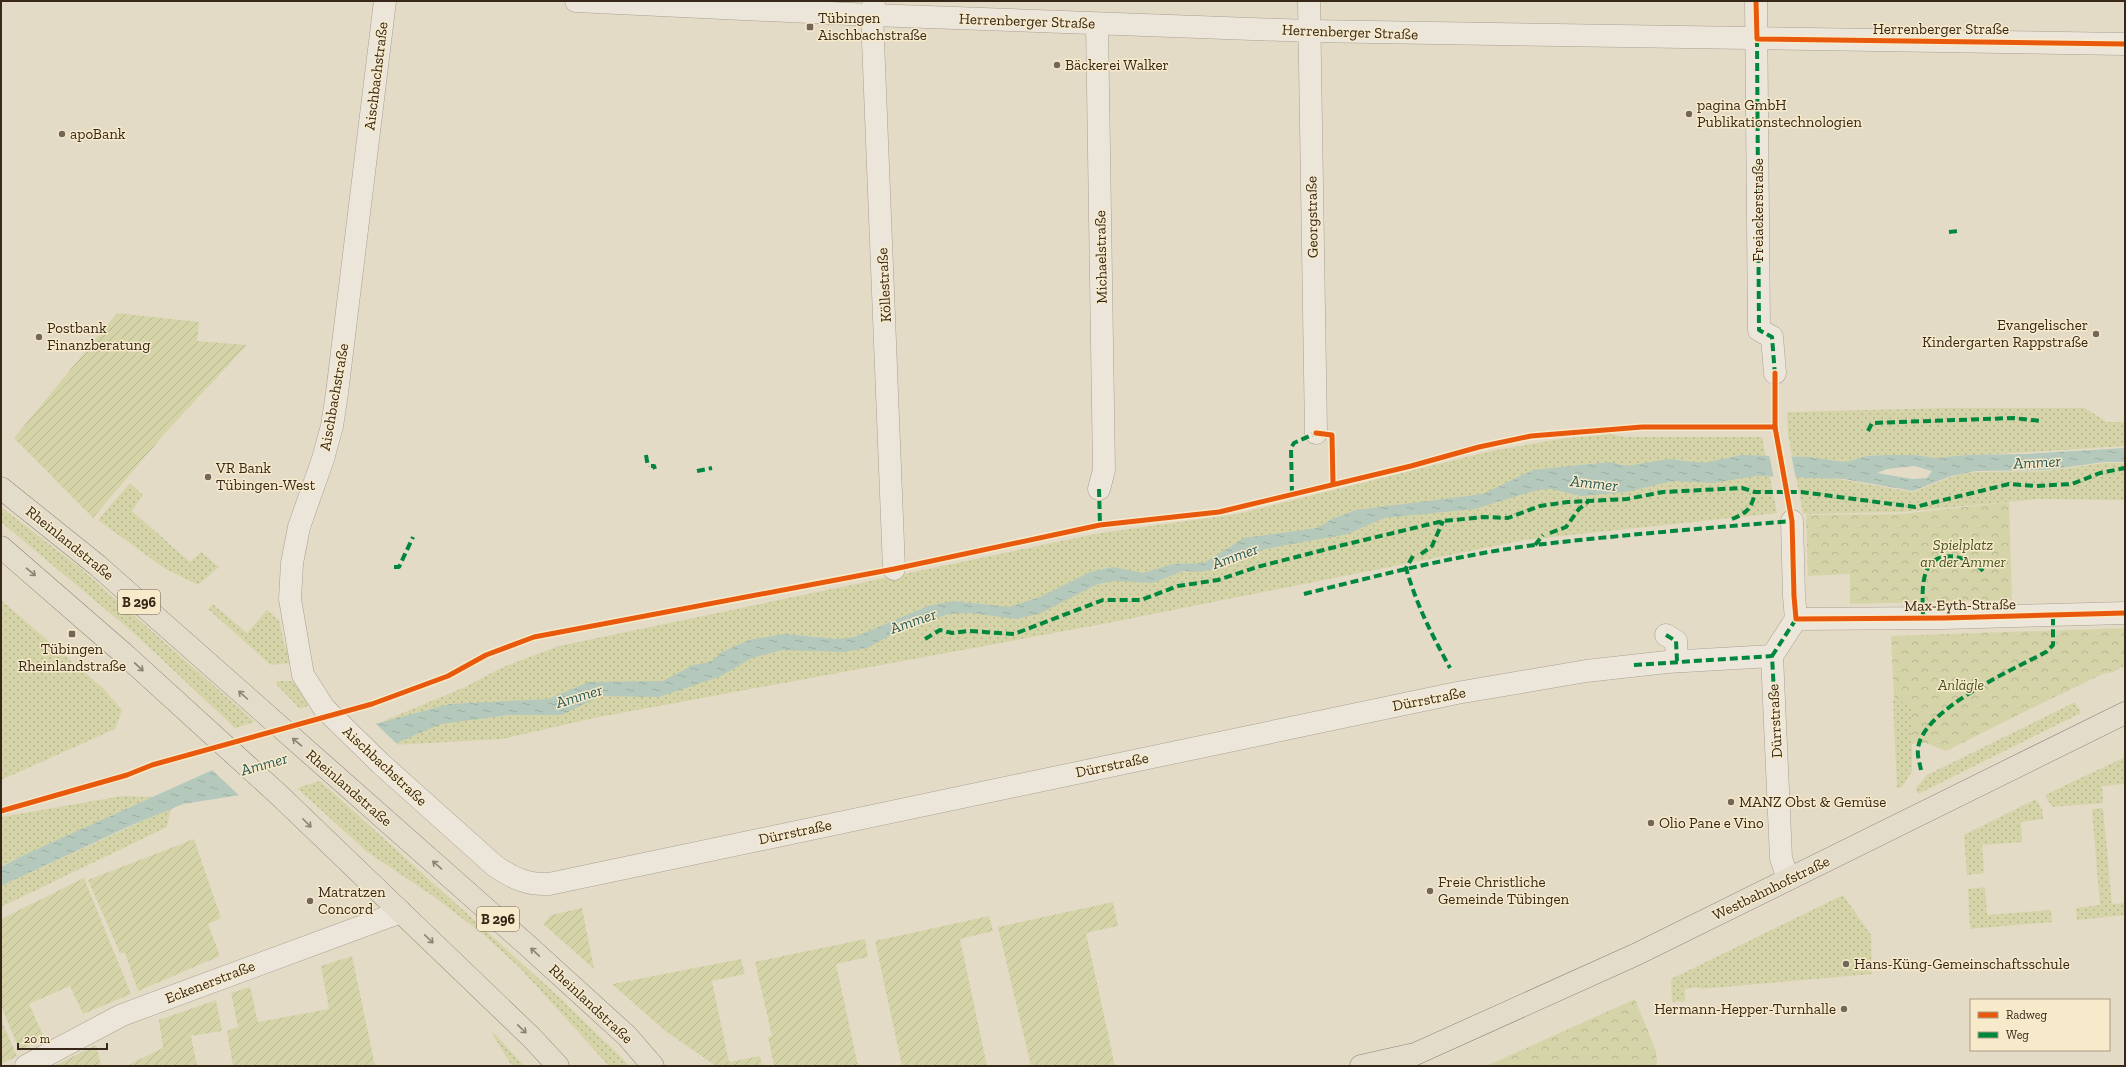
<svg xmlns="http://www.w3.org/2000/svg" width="2126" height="1067" font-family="'Zilla Slab',serif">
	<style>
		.grass { fill: url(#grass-dots) }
		.park { fill: url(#park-crowns) }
		.garden { fill: url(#garden-furrows) }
		.water { fill: url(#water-ripples); fill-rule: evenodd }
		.pier { fill: #e4dbc7 }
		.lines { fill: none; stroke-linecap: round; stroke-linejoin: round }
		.minor-casing { stroke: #a9a091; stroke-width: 23 }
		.major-casing { stroke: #8e8578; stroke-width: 23 }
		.minor { stroke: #ece6da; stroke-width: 22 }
		.major { stroke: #e3dcca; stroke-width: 22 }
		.quiet { stroke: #00873e; stroke-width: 4; stroke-dasharray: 8 4; stroke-linecap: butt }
		.cycleway-casing { stroke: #f7eacb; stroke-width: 8 }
		.cycleway { stroke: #e8590c; stroke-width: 5 }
		.oneway { stroke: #8d8272 }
		.poi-dot { fill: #746757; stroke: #f7eacb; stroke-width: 1.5 }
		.labels { text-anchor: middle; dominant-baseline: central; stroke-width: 3; stroke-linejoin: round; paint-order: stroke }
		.shield { fill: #f7eacb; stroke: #71624f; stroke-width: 1 }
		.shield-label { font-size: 14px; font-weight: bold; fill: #37281a }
		.poi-label { font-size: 15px; fill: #37281a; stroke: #f7eacb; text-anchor: start }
		.street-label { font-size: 15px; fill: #37281a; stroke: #f7eacb }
		.park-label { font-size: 15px; font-style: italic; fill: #47541f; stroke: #f7eacb }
		.water-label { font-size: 16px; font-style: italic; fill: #285854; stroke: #f7eacb }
	</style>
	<defs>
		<pattern id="grass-dots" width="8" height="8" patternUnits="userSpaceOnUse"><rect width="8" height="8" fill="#d5d4a8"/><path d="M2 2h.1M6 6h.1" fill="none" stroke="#b7b690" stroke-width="1.8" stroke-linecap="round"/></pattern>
		<pattern id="park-crowns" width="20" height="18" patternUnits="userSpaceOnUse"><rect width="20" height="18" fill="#d5d4a8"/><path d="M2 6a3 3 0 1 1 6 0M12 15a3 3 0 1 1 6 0" fill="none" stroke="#b7b690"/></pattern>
		<pattern id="garden-furrows" width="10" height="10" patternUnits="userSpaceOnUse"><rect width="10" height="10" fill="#d5d4a8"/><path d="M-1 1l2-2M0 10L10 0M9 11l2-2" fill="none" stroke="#b7b690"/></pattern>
		<pattern id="water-ripples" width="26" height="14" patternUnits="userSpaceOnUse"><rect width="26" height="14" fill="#b4c9bc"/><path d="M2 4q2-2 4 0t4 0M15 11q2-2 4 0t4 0" fill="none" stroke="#9bada1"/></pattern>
	</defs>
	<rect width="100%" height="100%" fill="#e4dbc7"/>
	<!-- grass -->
	<g class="grass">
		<polygon points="1948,408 2085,408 2107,422 2125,422 2125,446 1937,458 1914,455 1886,455 1866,456 1846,462 1792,456 1788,434 1787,412"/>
		<polygon points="1612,434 1625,437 1762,437 1777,513 1525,540 1108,623 594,718 502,739 393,745 379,723 465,687 501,668 559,646 1100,533 1237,514 1491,451 1560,439"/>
		<polygon points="2104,463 2125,463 2125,500 2038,499 1901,512 1803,514 1796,476 1827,477 1913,492 1956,475 1976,472 2046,471"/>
		<polygon points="130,483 143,495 132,511 190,562 201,552 219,567 198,585 164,568 98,520"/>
		<polygon points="1,507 79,567 255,722 235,728 135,634 1,522"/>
		<polygon points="1,600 104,689 122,710 115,729 1,780"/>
		<polygon points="213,604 247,633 267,610 279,620 284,643 291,663 271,665 208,609"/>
		<path d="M2125,653v12c-6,4 -13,9 -20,8l-82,39 -97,30 -14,1v28l-10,16 -5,1 -4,-88z"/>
		<polygon points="276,681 296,681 310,705 300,709 277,685"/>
		<polygon points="2075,702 2081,713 1918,794 1916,788 1927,775"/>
		<polygon points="2125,757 2125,784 2102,786 2103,803 2052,807 2045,795"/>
		<polygon points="320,781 557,995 630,1066 609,1066 520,968 484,935 433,896 366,851 297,788"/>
		<polygon points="122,796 152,797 1,866 1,817"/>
		<polygon points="2036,799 2042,809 2043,819 2021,822 2022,842 1982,845 1984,873 1967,875 1964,835"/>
		<polygon points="171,808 167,827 1,907 1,886"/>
		<polygon points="2103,808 2112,904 2125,903 2125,915 2077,920 2076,908 2100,905 2092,809"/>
		<polygon points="1985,887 1987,915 2051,910 2052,922 1970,929 1968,889"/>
		<polygon points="1843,895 1871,935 1872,974 1700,989 1699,987 1685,989 1685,1001 1672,1002 1671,979"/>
		<polygon points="491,1032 495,1034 524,1066 512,1066"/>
	</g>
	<!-- park -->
	<g class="park">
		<polygon points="2009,502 2012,600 1850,604 1850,574 1808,576 1806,515 1901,514"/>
		<polygon points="2125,628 2124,662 1946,751 1926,743 1911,744 1911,705 1894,699 1891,636"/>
		<polygon points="1635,999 1656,1051 1657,1066 1486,1066"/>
	</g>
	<!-- garden -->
	<g class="garden">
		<polygon points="117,313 199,322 197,341 247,345 167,431 93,518 14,438"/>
		<polygon points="194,839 221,918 208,924 220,956 138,991 125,953 120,953 88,880"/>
		<polygon points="84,878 131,994 83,1014 70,986 29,1004 44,1037 20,1051 1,1006 1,919"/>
		<polygon points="1113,902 1118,926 1086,933 1115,1066 1031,1066 998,927"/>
		<polygon points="582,908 594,969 543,924 551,915"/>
		<polygon points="989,916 993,931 960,939 987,1066 902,1066 875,941"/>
		<polygon points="865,939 868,957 836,964 858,1066 774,1066 768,1037 772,1036 755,962"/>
		<polygon points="352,956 375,1066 233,1066 227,1031 238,1027 231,993 250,987 258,1022 329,1009 321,966"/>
		<polygon points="741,959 745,974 712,981 729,1062 760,1056 762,1066 716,1066 664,1030 612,984"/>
		<polygon points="216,1000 222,1031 191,1036 197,1066 126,1066 163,1048 159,1020"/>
		<polygon points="1,1020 17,1056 1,1064"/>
		<polygon points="96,1045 101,1066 54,1066"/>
	</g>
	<!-- water -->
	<path class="water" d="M2125,448v14h-21l-57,8 -71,1 -25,5 -38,15 -69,-12 -88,-3 -43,7 -40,-2 -47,11 -45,4 -30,-7 -14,1 -62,19 -91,9 -36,16 -83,15 -43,18 -21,5 -18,-1 -30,12 -38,-2 -17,3 -57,29 -24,6 -48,-6 -21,1 -55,20 -26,14 -23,4 -62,-2 -30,8 -31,18 -62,21 -59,-1 -38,19h-53l-68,9 -149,63 -109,17 -51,21 -131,61v-19l25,-13 193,-87 114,-36 46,-8 71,-19 98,-5 41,-17 74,-1 30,-16 17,-3 12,-10 27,-12 35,-6 53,5 18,-2 73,-31 25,-5 56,6 31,-10 50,-25 23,-5 30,6 30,-9 31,-1 40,-25 73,-10 15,-9 24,-9 127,-16 50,-24 77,-8 16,4 43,-7 34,4 38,-8 67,2 38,5 20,-6 20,-1h28l23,3 31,-3 57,-1zM1914,466l18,5 -5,7 -14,1 -36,-6 10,-4z"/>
	<!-- pier -->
	<g class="pier">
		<polygon points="1769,454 1791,454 1796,479 1774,479"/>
		<polygon points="374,722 398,745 368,762 293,789 241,797 211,769 332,729"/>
	</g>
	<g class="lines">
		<!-- minor casing -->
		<g class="minor-casing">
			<g id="minor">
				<path d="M385,1l-48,392 -5,33 -9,33 -24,68 -7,36 -2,36 13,76 21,33 56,55 115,103c18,12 32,19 54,18l908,-191 129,-22 81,-9 105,-6 9,202 7,21"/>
				<polyline points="576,1 872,15 1309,31 2125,44"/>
				<polyline points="874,1 872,15 894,569"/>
				<polyline points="1309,1 1316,433"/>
				<polyline points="1756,1 1759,330 1772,337 1775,373"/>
				<polyline points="1097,24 1104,470 1099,489"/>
				<polyline points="1792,521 1794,596 1796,619"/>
				<polyline points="1796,619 1944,618 2125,613"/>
				<polyline points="1666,635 1676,641 1677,661"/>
				<polyline points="1772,656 1796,619"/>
				<polyline points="26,1066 122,1015 401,912"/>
			</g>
		</g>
		<!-- major casing -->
		<g class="major-casing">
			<g id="major">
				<polyline points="1,488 97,565 527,945 627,1036 653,1066"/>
				<polyline points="1,547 123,653 279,795 532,1038 558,1066"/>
				<polyline points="1361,1066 1410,1055"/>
				<polyline points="1396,1066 1413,1055 1637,954 2125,713"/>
			</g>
		</g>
		<!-- minor -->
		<use href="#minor" class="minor"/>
		<!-- major -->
		<use href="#major" class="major"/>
		<!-- quiet -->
		<g class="quiet">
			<polyline points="1757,39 1759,330 1772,337 1775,375"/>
			<polyline points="1949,232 1958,231"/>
			<polyline points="1868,431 1872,423 2013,418 2041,421"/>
			<polyline points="646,455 648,467"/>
			<polyline points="651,466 654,466 655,469"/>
			<polyline points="697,471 712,468"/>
			<polyline points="1099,489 1100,525"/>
			<polyline points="1292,494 1291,448 1294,443 1316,433 1319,433"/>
			<path d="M1732,519c15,-6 20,-11 23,-27"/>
			<polyline points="1550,533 1566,527 1579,509 1590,500"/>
			<polyline points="1535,545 1543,535"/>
			<polyline points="1421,554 1432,546 1443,521"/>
			<path d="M1413,556l-7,12c11,38 25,65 44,100"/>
			<polyline points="394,567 399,567 413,537"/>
			<path d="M1304,594c76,-19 153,-39 231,-49 86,-10 171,-17 257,-24l-1,-3"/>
			<path d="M1923,618c0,-14 -2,-33 3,-46 9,-25 43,-16 57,-1"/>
			<polyline points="1666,635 1676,641 1677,661"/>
			<polyline points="925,639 940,630 952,633 969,631 1014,634 1103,600 1141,600 1178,586 1218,580 1257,567 1339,546 1443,521 1484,517 1508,518 1540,506 1568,502 1627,499 1663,492 1742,488 1755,492 1801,492 1915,507 2009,484 2036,486 2072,484 2100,473 2125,468"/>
			<polyline points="1772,656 1796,619"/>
			<polyline points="1634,665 1772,656 1774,693"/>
			<path d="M1921,770c-1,-6 -4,-14 -3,-21 3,-39 96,-80 128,-97l7,-7v-30"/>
		</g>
		<!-- cycleway casing -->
		<g class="cycleway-casing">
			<g id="cycleway">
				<polyline points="1756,1 1757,39 2125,44"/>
				<polyline points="1775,373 1775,427 1792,521 1794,596 1796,619 1944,618 2125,613"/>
				<polyline points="1316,433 1332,435 1333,484"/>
				<polyline points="1,811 127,775 152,765 372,704 448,676 486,655 534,637 894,569 1100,525 1219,512 1411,466 1479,447 1531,436 1642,427 1775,427"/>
			</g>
		</g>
		<!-- cycleway -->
		<use href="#cycleway" class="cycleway"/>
	</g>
	<!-- one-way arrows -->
	<defs><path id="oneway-shaft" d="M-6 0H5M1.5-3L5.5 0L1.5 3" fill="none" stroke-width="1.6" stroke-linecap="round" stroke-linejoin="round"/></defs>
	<g class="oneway">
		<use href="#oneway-shaft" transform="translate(31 572) rotate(40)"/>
		<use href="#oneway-shaft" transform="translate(139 667) rotate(43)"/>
		<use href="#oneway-shaft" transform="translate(243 695) rotate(-138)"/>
		<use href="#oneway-shaft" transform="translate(297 742) rotate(-140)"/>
		<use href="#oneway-shaft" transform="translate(307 823) rotate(45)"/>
		<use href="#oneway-shaft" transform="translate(437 865) rotate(-139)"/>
		<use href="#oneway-shaft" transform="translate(429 939) rotate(44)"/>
		<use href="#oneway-shaft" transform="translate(535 952) rotate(-137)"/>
		<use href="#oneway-shaft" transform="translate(522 1029) rotate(44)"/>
	</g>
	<!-- markers -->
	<g class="poi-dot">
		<rect x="806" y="23" width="8" height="8" rx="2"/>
		<circle cx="1057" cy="65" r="4"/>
		<circle cx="1689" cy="114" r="4"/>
		<circle cx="62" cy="134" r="4"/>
		<circle cx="2096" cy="334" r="4"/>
		<circle cx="39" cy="337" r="4"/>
		<circle cx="208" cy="477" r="4"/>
		<rect x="68" y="630" width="8" height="8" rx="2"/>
		<circle cx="1731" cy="802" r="4"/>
		<circle cx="1651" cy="823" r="4"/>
		<circle cx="1430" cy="891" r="4"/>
		<circle cx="310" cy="901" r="4"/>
		<circle cx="1846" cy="964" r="4"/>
		<circle cx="1844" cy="1009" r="4"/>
	</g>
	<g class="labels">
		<!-- shield labels -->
		<g class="shield">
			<rect x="118" y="590" width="42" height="24" rx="3"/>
			<rect x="477" y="907" width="42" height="24" rx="3"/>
		</g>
		<g class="shield-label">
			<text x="139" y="602">B 296</text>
			<text x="498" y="919">B 296</text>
		</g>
		<!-- poi labels -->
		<g class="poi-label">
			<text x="818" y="18">Tübingen<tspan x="818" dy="17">Aischbachstraße</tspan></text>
			<text x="1065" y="65">Bäckerei Walker</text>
			<text x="1697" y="105">pagina GmbH<tspan x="1697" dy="17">Publikationstechnologien</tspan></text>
			<text x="70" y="134">apoBank</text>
			<text x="2088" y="325" text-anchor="end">Evangelischer<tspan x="2088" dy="17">Kindergarten Rappstraße</tspan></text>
			<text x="47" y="328">Postbank<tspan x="47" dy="17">Finanzberatung</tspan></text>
			<text x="216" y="468">VR Bank<tspan x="216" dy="17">Tübingen-West</tspan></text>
			<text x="72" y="649" text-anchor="middle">Tübingen<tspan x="72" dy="17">Rheinlandstraße</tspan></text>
			<text x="1739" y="802">MANZ Obst &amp; Gemüse</text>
			<text x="1659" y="823">Olio Pane e Vino</text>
			<text x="1438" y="882">Freie Christliche<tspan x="1438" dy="17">Gemeinde Tübingen</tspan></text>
			<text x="318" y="892">Matratzen<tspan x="318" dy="17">Concord</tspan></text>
			<text x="1854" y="964">Hans-Küng-Gemeinschaftsschule</text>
			<text x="1836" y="1009" text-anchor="end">Hermann-Hepper-Turnhalle</text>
		</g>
		<!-- street labels -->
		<g class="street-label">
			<text transform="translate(1027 21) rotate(2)">Herrenberger Straße</text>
			<text x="1941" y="29">Herrenberger Straße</text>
			<text transform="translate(1350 32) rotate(2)">Herrenberger Straße</text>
			<text transform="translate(376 76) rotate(-83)">Aischbachstraße</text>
			<text transform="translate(1758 210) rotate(-90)">Freiackerstraße</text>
			<text transform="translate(1312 217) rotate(-91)">Georgstraße</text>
			<text transform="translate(1101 257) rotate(-91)">Michaelstraße</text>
			<text transform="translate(884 285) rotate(-93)">Köllestraße</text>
			<text transform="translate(334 397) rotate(-80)">Aischbachstraße</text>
			<text transform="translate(70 543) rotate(39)">Rheinlandstraße</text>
			<text transform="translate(1960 605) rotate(-1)">Max-Eyth-Straße</text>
			<text transform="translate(1429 699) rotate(-11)">Dürrstraße</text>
			<text transform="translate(1775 721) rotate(-93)">Dürrstraße</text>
			<text transform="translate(1112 765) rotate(-12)">Dürrstraße</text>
			<text transform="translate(385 766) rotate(43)">Aischbachstraße</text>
			<text transform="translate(349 788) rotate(41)">Rheinlandstraße</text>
			<text transform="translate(795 832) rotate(-12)">Dürrstraße</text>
			<text transform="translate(1771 888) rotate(-26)">Westbahnhofstraße</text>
			<text transform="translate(210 982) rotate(-21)">Eckenerstraße</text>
			<text transform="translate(591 1004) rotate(43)">Rheinlandstraße</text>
		</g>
		<!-- park labels -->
		<g class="park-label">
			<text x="1963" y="545">Spielplatz<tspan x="1963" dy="17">an der Ammer</tspan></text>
			<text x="1961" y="685">Anlägle</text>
		</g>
		<!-- water labels -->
		<g class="water-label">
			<text transform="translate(2037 462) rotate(-3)">Ammer</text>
			<text transform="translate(1594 483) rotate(6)">Ammer</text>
			<text transform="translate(1235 556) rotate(-20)">Ammer</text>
			<text transform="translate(913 621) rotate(-19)">Ammer</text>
			<text transform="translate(579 696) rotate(-17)">Ammer</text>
			<text transform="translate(264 764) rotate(-16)">Ammer</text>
		</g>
	</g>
	<!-- border -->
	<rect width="2126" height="1067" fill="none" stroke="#37281a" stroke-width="4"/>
	<!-- legend -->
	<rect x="1970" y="999" width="140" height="52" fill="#f7eacb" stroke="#aa9c84"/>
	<rect x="1978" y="1012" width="20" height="6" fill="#e8590c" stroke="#aa9c84"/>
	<text x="2006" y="1019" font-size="12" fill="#37281a">Radweg</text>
	<rect x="1978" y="1032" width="20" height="6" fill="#00873e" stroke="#aa9c84"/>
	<text x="2006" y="1039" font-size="12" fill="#37281a">Weg</text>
	<!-- scale -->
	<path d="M18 1043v6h89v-6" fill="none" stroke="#37281a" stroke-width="2"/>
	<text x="24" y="1043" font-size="12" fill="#37281a" stroke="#f7eacb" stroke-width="3" paint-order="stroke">20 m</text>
</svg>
